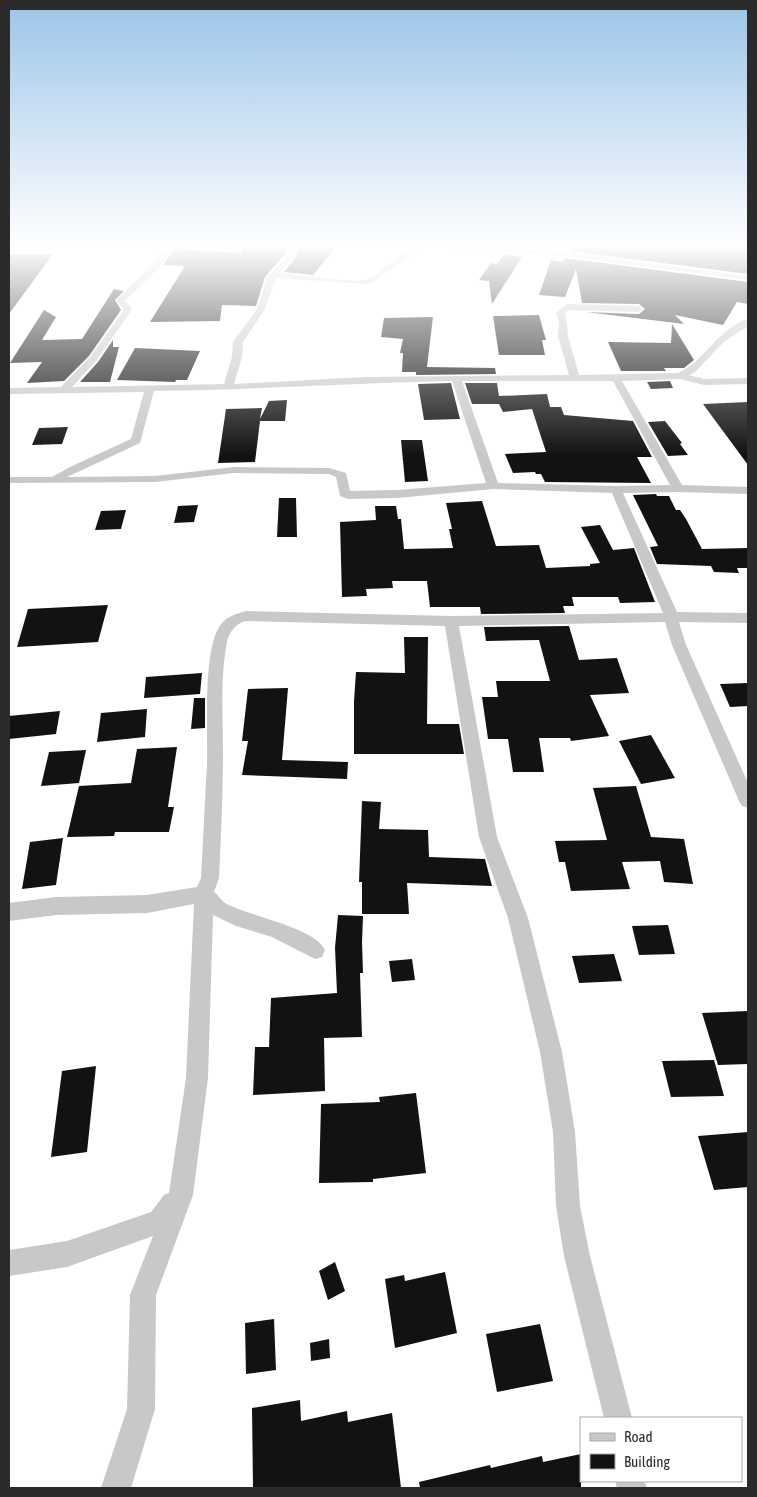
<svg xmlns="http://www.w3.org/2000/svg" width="757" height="1497" font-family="'Asap Condensed',sans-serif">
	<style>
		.building { fill: #121212 }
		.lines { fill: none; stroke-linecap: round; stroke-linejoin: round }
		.minor { fill: #c8c8c8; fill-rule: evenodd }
	</style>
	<rect width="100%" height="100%" fill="#fff"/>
	<!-- building -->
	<g class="building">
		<polygon points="244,246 288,246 285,254 265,277 256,306 222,305 220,321 150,322 185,266 163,265 175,249 241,253"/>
		<polygon points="299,246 337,246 313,275 284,272 296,257"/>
		<polygon points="571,246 748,246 748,274 570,251"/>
		<polygon points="9,254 53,254 9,314"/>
		<polygon points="504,254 522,257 492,304 489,281 479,280 491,263 497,264"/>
		<polygon points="565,258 748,282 748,304 737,302 723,325 675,315 684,324 586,312 639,314 645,309 639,304 582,303 576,269 565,297 539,295 551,260 562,262"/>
		<polygon points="114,289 124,291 115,300 121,310 89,356 64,381 27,383 42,362 10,363 44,310 56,317 42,340 82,339"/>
		<polygon points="539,315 546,340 542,340 545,355 499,355 493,316"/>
		<polygon points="433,317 427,367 495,368 496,374 416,375 416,372 402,372 403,353 400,353 403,339 381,337 384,318"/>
		<polygon points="672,324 694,360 684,368 664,368 666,371 621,371 608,342 671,343"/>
		<polygon points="113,340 113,347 119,347 110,382 80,382 98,362"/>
		<polygon points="135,348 200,351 187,380 176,380 175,382 117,380"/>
		<polygon points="670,381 673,388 651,389 647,382"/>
		<polygon points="451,383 460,419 424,420 418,384"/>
		<polygon points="465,383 497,383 499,396 547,394 550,407 561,407 564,415 633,421 652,457 637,457 651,483 545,482 541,474 536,474 535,472 513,473 505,454 546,452 532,409 503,412 499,404 472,404"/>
		<polygon points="287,400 285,421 260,421 255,462 218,463 226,409 262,408 260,419 269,401"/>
		<polygon points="748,402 748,465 703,404"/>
		<polygon points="665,421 682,443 680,444 688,455 668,456 648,422"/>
		<polygon points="68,427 62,444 32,445 39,428"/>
		<polygon points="401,440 422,440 428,481 405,482"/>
		<polygon points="656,494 657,496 669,496 676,510 680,510 686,519 702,549 748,548 748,568 737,568 739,573 714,572 711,566 657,564 650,547 658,546 633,495"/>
		<polygon points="279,498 296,498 297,537 277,537"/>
		<polygon points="482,501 496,546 539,545 546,568 590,566 590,564 600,563 581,527 600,525 613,550 634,548 655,602 620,603 618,597 572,597 574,606 563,606 565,613 481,614 480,607 430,607 427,581 392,581 393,588 366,589 367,596 342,597 340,522 376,520 375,506 396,506 398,519 401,519 404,549 453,548 449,529 452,529 446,503"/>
		<polygon points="198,505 194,522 174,523 178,506"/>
		<polygon points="126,510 121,529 95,530 101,511"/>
		<polygon points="108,605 98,642 17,647 28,609"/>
		<polygon points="569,626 579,660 617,658 629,693 590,695 609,736 571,741 570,738 539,738 544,772 513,772 508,739 488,739 482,697 498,697 496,681 550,681 539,640 486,641 484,627"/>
		<polygon points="404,637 428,637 427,724 459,724 464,754 354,754 354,701 356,672 405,673"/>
		<polygon points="202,673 200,694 144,698 146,677"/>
		<polygon points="748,683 748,706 730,707 720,684"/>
		<polygon points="288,688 282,760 348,762 347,779 242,775 248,741 242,741 248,689"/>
		<polygon points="194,698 205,698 205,728 191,729"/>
		<polygon points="147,709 145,737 97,742 101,713"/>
		<polygon points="60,711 56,734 9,739 9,716"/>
		<polygon points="651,735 675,778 641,784 619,741"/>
		<polygon points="177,747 168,807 174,807 169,832 115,832 114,836 67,837 79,786 131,783 137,749"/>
		<polygon points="86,750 79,783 41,786 49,752"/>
		<polygon points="636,786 651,837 684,839 693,884 664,882 660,861 622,862 630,889 571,891 565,862 559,862 555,841 607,840 593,788"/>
		<polygon points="362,801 381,802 379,829 428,830 429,857 485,859 492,886 407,883 409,914 362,914 362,882 359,882"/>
		<polygon points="63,838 56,885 22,889 30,842"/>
		<polygon points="338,915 363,916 362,942 363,973 360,973 362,1037 324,1038 325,1091 253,1095 255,1047 269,1047 271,998 337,993 335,948"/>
		<polygon points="668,925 675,954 639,955 632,926"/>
		<polygon points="614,954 622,981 579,983 572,956"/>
		<polygon points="412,959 415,980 392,982 389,961"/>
		<polygon points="748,1011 748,1064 718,1065 702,1013"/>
		<polygon points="714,1060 724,1096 671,1097 662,1061"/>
		<polygon points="96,1066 87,1152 51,1157 62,1071"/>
		<polygon points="416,1093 426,1173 373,1179 373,1182 319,1183 321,1104 380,1102 379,1097"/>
		<polygon points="748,1132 748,1187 714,1190 698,1136"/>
		<polygon points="335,1262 345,1291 328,1300 319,1271"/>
		<polygon points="445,1272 457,1333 395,1348 385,1279 404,1275 405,1281"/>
		<polygon points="274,1319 276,1370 246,1374 245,1323"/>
		<polygon points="540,1324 553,1381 497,1392 486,1334"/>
		<polygon points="329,1339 330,1358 311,1361 310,1343"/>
		<polygon points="300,1400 301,1421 347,1411 348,1422 392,1413 401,1488 253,1488 252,1408"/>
		<polygon points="581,1454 581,1488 420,1488 419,1482 490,1465 491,1468 542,1456 543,1462"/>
	</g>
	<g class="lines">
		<!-- minor -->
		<g class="minor">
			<path d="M167,246h8l-21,27 -29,28 6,6v4l-35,50 -24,26 152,-3 8,-27 1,-15 24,-33 10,-31 20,-23 3,-9h7l-2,10 -15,17c20,2 68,10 86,7 16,-4 38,-37 60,-34l-57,38 -93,-6 -11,31 -22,33 -1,15 -8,27 129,-7 206,-2 -11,-39 1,-13 -3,-11 11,-8 72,2 4,3 -4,3 -70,-2 -4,3 2,10 1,13 11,39 99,-2c27,-12 41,-46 70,-54v7l-23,15 -31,32 -5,2 15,4 44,-1v6l-44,1 -24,-6 -58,2 60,104 66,2v7l-70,-2 -55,1 54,119 71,1v10l-69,-1 7,23 62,138v25l-6,-2 -3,-5 -67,-156 -7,-23 -206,4 38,211 31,81 34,134 13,80 5,74 10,50 42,162h-28l-40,-162 -8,-50 -3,-74 -13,-80 -32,-134 -29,-81 -34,-211 -199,-5c-10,2 -17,11 -19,21 -7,36 -4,74 -4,110 0,42 -2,84 -4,126l-5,14c4,3 7,8 11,11 22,13 90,24 100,47l-3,7 -7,2 -43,-22 -36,-11 -23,-11 -5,163 -15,117 -37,100 -1,114 -24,79h-30l26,-79 3,-114 23,-59 -86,31 -58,9v-26l58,-9 84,-29 13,-17 5,-2 17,-115 8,-174 -47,9 -91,2 -47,6v-18l47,-6 91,-2 50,-8 4,-9c2,-38 4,-76 6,-114 1,-34 -4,-107 11,-135 6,-12 17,-15 28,-18l205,5 212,-3 -51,-120 -119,-4 -96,9 -49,1 -8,-3 -4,-19 -7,-3 -95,-1 -79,9 -146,1v-6h43l18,-10 61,-28 13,-47 -135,2v-6l52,-1 29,-30 33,-46v-3l-6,-7 1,-2 30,-30zM452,381l34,102 -89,7 -47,1 -4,-18 -17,-5 -95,-1 -79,9 -88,1 73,-34 14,-52c99,-1 198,-8 298,-10zM462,381h151l57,104 -54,1 -118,-3z"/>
			<polygon points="445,246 474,246 563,252 748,276 748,280 563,256 449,248"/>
			<polygon points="615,1481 644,1481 647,1488 617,1488"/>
		</g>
	</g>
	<!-- sky -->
	<linearGradient id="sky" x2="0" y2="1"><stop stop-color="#9bc4e8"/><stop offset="0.54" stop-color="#fff"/><stop offset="1" stop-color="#fff" stop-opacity="0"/></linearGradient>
	<rect width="757" height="455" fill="url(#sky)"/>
	<!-- border -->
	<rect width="757" height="1497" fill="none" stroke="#2b2b2b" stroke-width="20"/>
	<!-- legend -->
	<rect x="580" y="1417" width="162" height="65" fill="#ffffff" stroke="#aaaaaa"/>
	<rect x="590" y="1433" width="25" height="8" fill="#c8c8c8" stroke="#aaaaaa"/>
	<text x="624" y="1442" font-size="15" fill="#2b2b2b">Road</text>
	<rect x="590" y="1454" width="25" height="15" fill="#121212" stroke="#aaaaaa"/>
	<text x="624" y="1467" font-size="15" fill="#2b2b2b">Building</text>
</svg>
